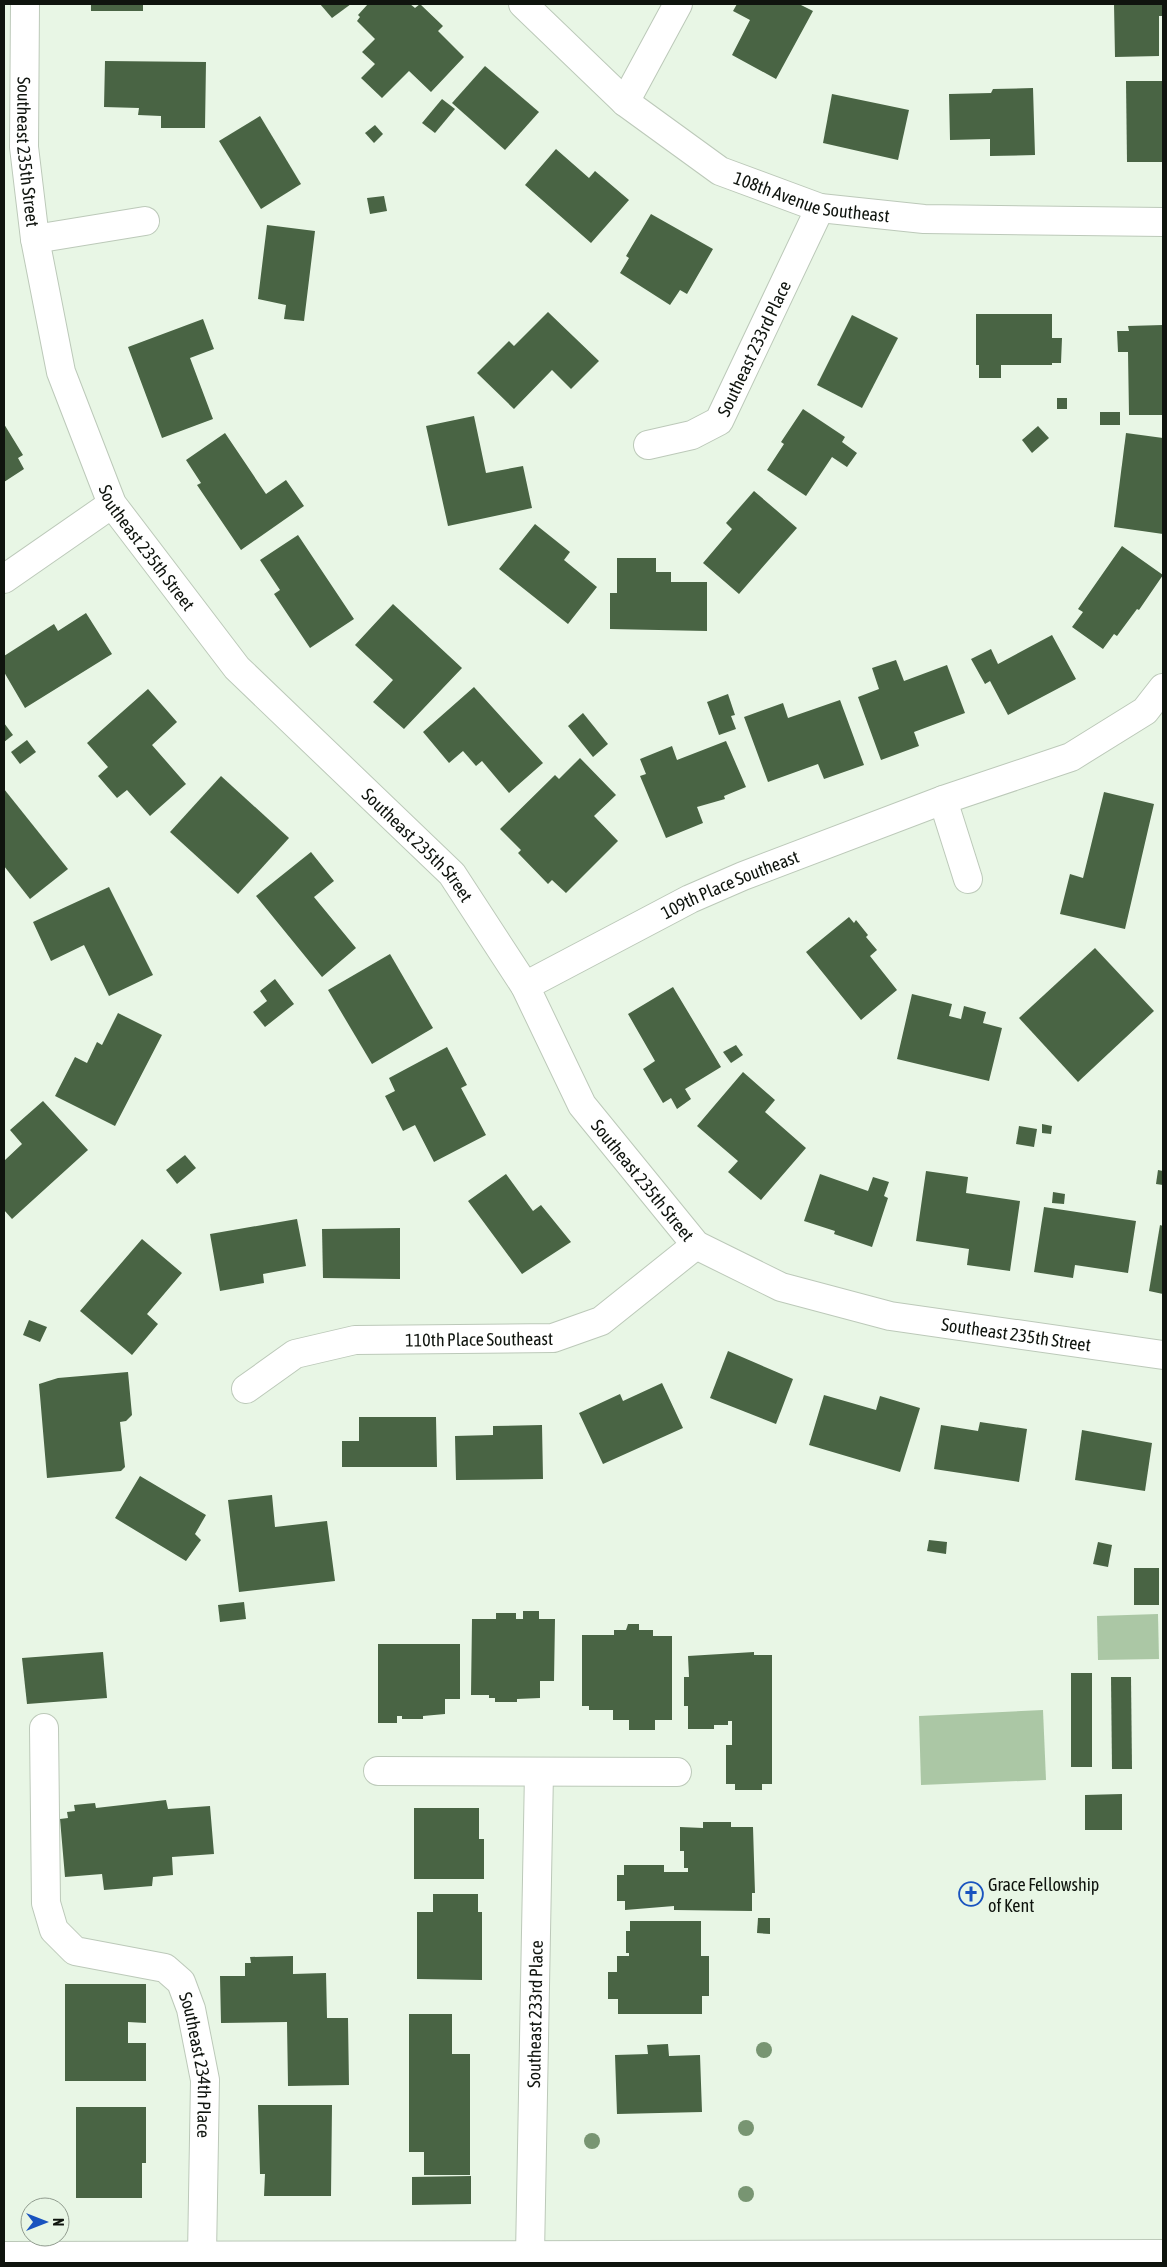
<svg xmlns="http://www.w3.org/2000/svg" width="1167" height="2267" font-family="'Asap Condensed',sans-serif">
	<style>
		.green { fill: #abc7a5 }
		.building { fill: #496444 }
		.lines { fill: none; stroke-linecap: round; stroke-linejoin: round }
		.minor-casing { stroke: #bcc9b9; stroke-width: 30 }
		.minor { stroke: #fff; stroke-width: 28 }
		.tree { fill: #789572 }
		.labels { text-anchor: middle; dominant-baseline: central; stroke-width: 5; stroke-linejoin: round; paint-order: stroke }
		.street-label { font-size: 18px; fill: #0f140e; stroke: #e8f6e5 }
		.poi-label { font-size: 18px; fill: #0f140e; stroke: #e8f6e5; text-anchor: start }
	</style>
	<rect width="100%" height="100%" fill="#e8f6e5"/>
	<!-- green -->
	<g class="green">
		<polygon points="1158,1614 1159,1659 1098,1660 1097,1616"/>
		<polygon points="1043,1710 1046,1780 921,1785 919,1716"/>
	</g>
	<!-- building -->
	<g class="building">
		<rect x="91" y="4" width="52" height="7"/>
		<polygon points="320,4 351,4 332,18"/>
		<polygon points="368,4 410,4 415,8 420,4 443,26 438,31 464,57 431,92 409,71 382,98 361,78 375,64 362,52 375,39 357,21 360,17 358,15"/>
		<polygon points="737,4 799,4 813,11 776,79 732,55 750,20 733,11"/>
		<polygon points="1114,4 1163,4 1163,16 1159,16 1159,56 1115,57"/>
		<polygon points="105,61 206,62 205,128 161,128 161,116 138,115 139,108 104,107"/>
		<polygon points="485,66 539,112 505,150 452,103"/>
		<polygon points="1126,81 1163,81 1163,162 1127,162"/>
		<polygon points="1033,88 1035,155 990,156 990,139 950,140 949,94 991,93 993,89"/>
		<polygon points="832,94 909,110 898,160 823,143"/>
		<polygon points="442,99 455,109 435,133 422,123"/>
		<polygon points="260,116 301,184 261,209 219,141"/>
		<polygon points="375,125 383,134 374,143 365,133"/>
		<polygon points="556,149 589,178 595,171 629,200 591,243 525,185"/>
		<polygon points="384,196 387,211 370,214 367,198"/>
		<polygon points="651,214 713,249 687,294 680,290 670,305 620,273 629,258 626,256"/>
		<polygon points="267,225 315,231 304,321 284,319 286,305 258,299"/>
		<polygon points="548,312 599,361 571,389 552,370 514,409 477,373 509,341 514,346"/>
		<polygon points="976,314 1052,314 1052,338 1062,338 1061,363 1052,363 1052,365 1001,365 1001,378 979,378 979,365 976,365"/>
		<polygon points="852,315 898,338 862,408 817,385"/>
		<polygon points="203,319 214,349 190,358 213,419 162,438 128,347"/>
		<polygon points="1163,325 1163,415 1129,415 1128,352 1118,352 1117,331 1129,331 1128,326"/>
		<rect x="1057" y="398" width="10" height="11"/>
		<polygon points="803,409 845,437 842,442 857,453 847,467 832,457 806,496 767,470 784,444 781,442"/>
		<rect x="1100" y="412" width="20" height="13"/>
		<polygon points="474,416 486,473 523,466 532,508 448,526 426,426"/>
		<polygon points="4,424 23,455 18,458 24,469 4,482"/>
		<polygon points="1038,426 1049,438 1032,453 1022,440"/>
		<polygon points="225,433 266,494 286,480 304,506 241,550 197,485 201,483 186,460"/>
		<polygon points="1126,433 1163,438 1163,534 1114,527"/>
		<polygon points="754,491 797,528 739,594 703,563 732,529 726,523"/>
		<polygon points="535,524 570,552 564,560 597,587 568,624 499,569"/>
		<polygon points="298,535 354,619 310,648 274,594 280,590 260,560"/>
		<polygon points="1122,546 1163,575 1139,610 1137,609 1117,636 1114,634 1103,649 1072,627 1083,612 1078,609"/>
		<polygon points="617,558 656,558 656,572 671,572 671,582 707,582 707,631 610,629 610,593 617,593"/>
		<polygon points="393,604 462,668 404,729 373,702 393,680 355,645"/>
		<polygon points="86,613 112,654 25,708 4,672 4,656 54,624 58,631"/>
		<polygon points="1052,635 1076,679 1008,715 990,681 985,684 971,659 991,649 998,664"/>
		<polygon points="896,660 904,681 947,665 965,713 914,732 919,746 881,760 858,697 879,689 872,668"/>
		<polygon points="474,687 543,763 509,793 482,761 476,766 463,751 449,763 423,732"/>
		<polygon points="148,689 177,722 152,745 186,784 150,816 127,790 117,798 98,776 108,767 87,743"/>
		<polygon points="728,694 735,715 731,716 736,729 719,735 707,702"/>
		<polygon points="840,700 864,765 824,779 818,764 768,782 744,717 783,703 788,718"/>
		<polygon points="583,713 608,744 593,757 568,726"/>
		<polygon points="4,723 13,735 4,742"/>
		<polygon points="27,740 36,752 20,764 11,752"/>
		<polygon points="726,741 746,787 724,796 725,799 697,807 703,823 666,838 640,776 646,774 640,759 672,746 677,760"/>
		<polygon points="580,758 616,795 594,816 618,841 566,893 552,880 548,884 518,853 521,850 500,829 555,775 559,779"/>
		<polygon points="221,776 289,838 238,894 170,832"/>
		<polygon points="4,789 68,869 30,899 4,866"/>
		<polygon points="1104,792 1154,804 1125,929 1060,914 1070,874 1083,878"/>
		<polygon points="311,852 334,881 314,897 356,948 322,977 256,896"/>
		<polygon points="109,887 153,975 109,996 84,945 51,961 33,922"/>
		<polygon points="849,917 854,923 856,920 868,935 866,937 877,950 870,956 897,990 861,1020 806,952"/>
		<polygon points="1095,948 1154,1011 1078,1082 1019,1018"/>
		<polygon points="390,954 433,1028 372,1064 328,990"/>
		<polygon points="275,979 294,1004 265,1027 253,1012 267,1001 260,991"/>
		<polygon points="673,987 721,1067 685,1089 691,1099 677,1109 671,1098 663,1103 643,1069 655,1061 628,1014"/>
		<polygon points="912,994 952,1004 949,1016 961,1019 964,1006 986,1012 983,1023 1002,1028 989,1081 897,1059"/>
		<polygon points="118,1013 162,1035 115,1126 55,1096 75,1057 87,1063 97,1042 102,1045"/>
		<polygon points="736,1045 743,1055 731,1063 723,1052"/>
		<polygon points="447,1047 467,1085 461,1088 486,1135 434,1162 415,1125 403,1131 385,1096 395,1091 389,1078"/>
		<polygon points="743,1072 775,1100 765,1112 806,1148 761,1200 728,1172 738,1161 697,1126"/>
		<polygon points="43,1101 88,1150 12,1219 4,1210 4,1161 22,1144 10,1130"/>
		<polygon points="1042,1124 1052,1126 1051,1134 1042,1133"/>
		<polygon points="1019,1126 1037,1129 1034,1147 1016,1144"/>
		<polygon points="185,1155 196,1168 177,1184 166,1170"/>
		<polygon points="1158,1170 1163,1171 1163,1185 1156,1184"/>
		<polygon points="926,1171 968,1177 966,1193 1020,1201 1010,1271 967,1265 969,1249 916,1241"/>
		<polygon points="506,1174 533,1211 541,1205 571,1242 522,1274 468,1201"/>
		<polygon points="820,1174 868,1191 873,1177 889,1182 884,1196 888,1198 872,1247 834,1234 835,1231 804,1221"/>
		<polygon points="1053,1192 1065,1194 1064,1204 1052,1203"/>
		<polygon points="1044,1207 1136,1221 1128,1273 1075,1265 1073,1278 1034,1272"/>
		<polygon points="297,1219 306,1266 263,1274 264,1283 220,1291 210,1234"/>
		<polygon points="1160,1225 1163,1226 1163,1294 1149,1291"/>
		<polygon points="400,1228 400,1279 323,1278 322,1229"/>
		<polygon points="142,1239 182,1273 147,1314 158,1324 132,1355 80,1311"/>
		<polygon points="29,1320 47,1327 40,1342 23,1335"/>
		<polygon points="728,1351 793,1379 776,1424 710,1398"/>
		<polygon points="128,1372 132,1415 126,1421 120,1422 125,1467 121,1471 47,1478 39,1384 58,1378"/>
		<polygon points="662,1383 683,1428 603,1464 579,1413 620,1394 623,1401"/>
		<polygon points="824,1395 876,1410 880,1396 920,1408 900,1472 809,1445"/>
		<polygon points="359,1417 436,1417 437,1467 342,1467 342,1441 359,1441"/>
		<polygon points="980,1422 1027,1429 1019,1482 934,1469 941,1425 978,1431"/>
		<polygon points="542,1425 543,1479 456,1480 455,1436 493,1435 493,1426"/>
		<polygon points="1082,1430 1152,1443 1145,1491 1075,1480"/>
		<polygon points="140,1476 206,1515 195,1534 201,1540 186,1561 115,1518"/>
		<polygon points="272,1495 275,1527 327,1521 335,1581 239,1592 228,1500"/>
		<polygon points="929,1540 947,1542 946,1554 927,1551"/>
		<polygon points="1098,1542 1112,1545 1108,1567 1093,1564"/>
		<rect x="1134" y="1568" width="25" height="37"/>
		<polygon points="244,1602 246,1619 220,1622 218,1605"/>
		<polygon points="523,1611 539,1611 539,1619 555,1619 554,1681 540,1681 540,1698 517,1699 517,1702 495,1702 495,1698 489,1698 489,1695 471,1695 472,1619 496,1619 496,1613 516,1613 516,1619 523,1619"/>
		<polygon points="628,1624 639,1624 639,1630 653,1630 653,1636 672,1636 672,1720 655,1720 655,1730 629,1730 629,1720 613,1720 613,1710 589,1710 589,1706 582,1706 582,1635 614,1635 614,1630 626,1630"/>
		<polygon points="378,1644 460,1644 460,1699 445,1699 445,1714 423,1716 423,1719 402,1719 402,1716 397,1716 397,1723 378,1723"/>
		<polygon points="103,1652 107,1698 27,1704 22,1658"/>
		<polygon points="754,1652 754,1655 772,1655 772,1784 762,1784 762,1790 735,1790 735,1784 726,1784 726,1745 732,1745 732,1721 728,1721 728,1725 714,1725 714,1729 688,1729 688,1706 684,1706 684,1677 689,1677 688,1656"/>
		<rect x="1071" y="1673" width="21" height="94"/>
		<polygon points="1111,1677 1131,1677 1132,1769 1112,1769"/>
		<polygon points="1122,1794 1122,1830 1085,1830 1085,1795"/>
		<polygon points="166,1800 168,1809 210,1806 214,1854 172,1857 173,1875 153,1877 152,1886 104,1890 102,1874 65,1877 60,1819 68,1818 67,1812 75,1811 74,1805 95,1803 96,1808"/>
		<polygon points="414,1808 479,1808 479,1839 484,1839 484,1879 414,1879"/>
		<polygon points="703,1822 731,1822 731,1827 753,1827 755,1893 752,1893 752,1911 674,1910 674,1906 625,1910 625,1901 617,1901 617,1875 624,1875 624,1865 664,1865 664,1872 688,1872 688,1868 684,1868 684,1851 680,1851 680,1827 703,1828"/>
		<polygon points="433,1894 478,1894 478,1912 482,1912 482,1980 417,1979 417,1912 433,1912"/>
		<polygon points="758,1918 770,1918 770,1934 757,1933"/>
		<polygon points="630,1921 701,1921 701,1956 709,1956 709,1996 702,1996 702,2014 618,2014 618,1999 608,1999 608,1972 617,1972 617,1956 629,1956 629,1953 626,1953 626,1931 630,1931"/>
		<polygon points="293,1956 293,1974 326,1973 327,2018 348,2018 349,2085 288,2086 287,2022 221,2023 220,1976 245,1976 245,1963 251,1963 250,1957"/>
		<polygon points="65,1984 146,1984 146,2023 128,2022 128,2043 146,2043 146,2081 65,2081"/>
		<polygon points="409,2014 452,2014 452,2054 470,2054 470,2175 424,2175 424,2152 409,2152"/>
		<polygon points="668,2044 669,2056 700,2055 702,2112 617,2114 615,2055 648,2054 647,2045"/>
		<polygon points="258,2105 332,2105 331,2196 264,2196 265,2174 260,2174"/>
		<polygon points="76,2107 146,2107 146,2163 142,2163 142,2198 76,2198"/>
		<polygon points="471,2176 471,2204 412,2205 412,2177"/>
	</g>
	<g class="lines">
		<!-- minor casing -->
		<g class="minor-casing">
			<g id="minor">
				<path id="s1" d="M25,4l-1,143 11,92 26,133 51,132 125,164 215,206 73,112 57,119 114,140 85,42 109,29 273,39"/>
				<path id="s2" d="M523,4l102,98 95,69 100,37 104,11 239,3"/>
				<polyline points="625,102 678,4"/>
				<polyline points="35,239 145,221"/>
				<path id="s3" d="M648,445l44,-10 27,-14 101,-213"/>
				<polyline points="4,579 112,504"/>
				<polyline points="943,800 968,879"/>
				<path id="s4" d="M525,986l165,-87 53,-23 200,-76 128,-43 74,-46 18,-23"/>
				<path id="s5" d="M246,1389l49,-35 60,-14 198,-2 48,-17 95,-76"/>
				<path id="s6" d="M44,1728l2,175 8,27 21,21 90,17 16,14 10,27 14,71 -3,175"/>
				<polyline points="378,1771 677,1772"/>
				<path id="s7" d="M530,2255l9,-483"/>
				<polyline points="4,2256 1163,2254"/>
			</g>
		</g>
		<!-- minor -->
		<use href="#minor" class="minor"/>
	</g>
	<!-- trees -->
	<g class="tree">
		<circle cx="764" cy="2050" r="8"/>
		<circle cx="746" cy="2128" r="8"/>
		<circle cx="592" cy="2141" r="8"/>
		<circle cx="746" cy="2194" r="8"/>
	</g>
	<!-- icons -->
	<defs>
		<g id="church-ring" transform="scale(1.25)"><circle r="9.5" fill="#e8f6e5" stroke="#1953bf" stroke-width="1.5"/><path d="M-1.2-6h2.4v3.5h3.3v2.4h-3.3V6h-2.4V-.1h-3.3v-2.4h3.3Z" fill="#1953bf"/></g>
	</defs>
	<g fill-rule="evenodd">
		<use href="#church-ring" x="971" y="1894"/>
	</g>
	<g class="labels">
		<!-- street labels -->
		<g class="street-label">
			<text stroke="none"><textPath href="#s1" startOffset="148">Southeast 235th Street</textPath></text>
			<text stroke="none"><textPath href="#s2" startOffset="355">108th Avenue Southeast</textPath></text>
			<text stroke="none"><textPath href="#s3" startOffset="156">Southeast 233rd Place</textPath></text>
			<text stroke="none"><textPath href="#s1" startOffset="568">Southeast 235th Street</textPath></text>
			<text stroke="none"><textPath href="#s1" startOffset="972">Southeast 235th Street</textPath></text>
			<text stroke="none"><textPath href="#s4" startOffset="229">109th Place Southeast</textPath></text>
			<text stroke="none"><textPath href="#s1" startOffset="1379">Southeast 235th Street</textPath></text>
			<text stroke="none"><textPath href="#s1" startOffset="1798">Southeast 235th Street</textPath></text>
			<text stroke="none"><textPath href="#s5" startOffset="246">110th Place Southeast</textPath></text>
			<text stroke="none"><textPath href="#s7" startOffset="241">Southeast 233rd Place</textPath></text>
			<text stroke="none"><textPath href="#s6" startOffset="431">Southeast 234th Place</textPath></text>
		</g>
		<!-- poi labels -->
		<g class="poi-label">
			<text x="988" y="1884">Grace Fellowship<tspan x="988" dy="21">of Kent</tspan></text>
		</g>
	</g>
	<!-- border -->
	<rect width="1167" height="2267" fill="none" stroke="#0f140e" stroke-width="10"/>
	<!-- north arrow -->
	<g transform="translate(45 2222) rotate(90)"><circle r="24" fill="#e8f6e5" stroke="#919c8f"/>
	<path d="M0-4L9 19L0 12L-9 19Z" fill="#1953bf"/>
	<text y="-8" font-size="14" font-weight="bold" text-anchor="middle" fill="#0f140e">N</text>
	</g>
</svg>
